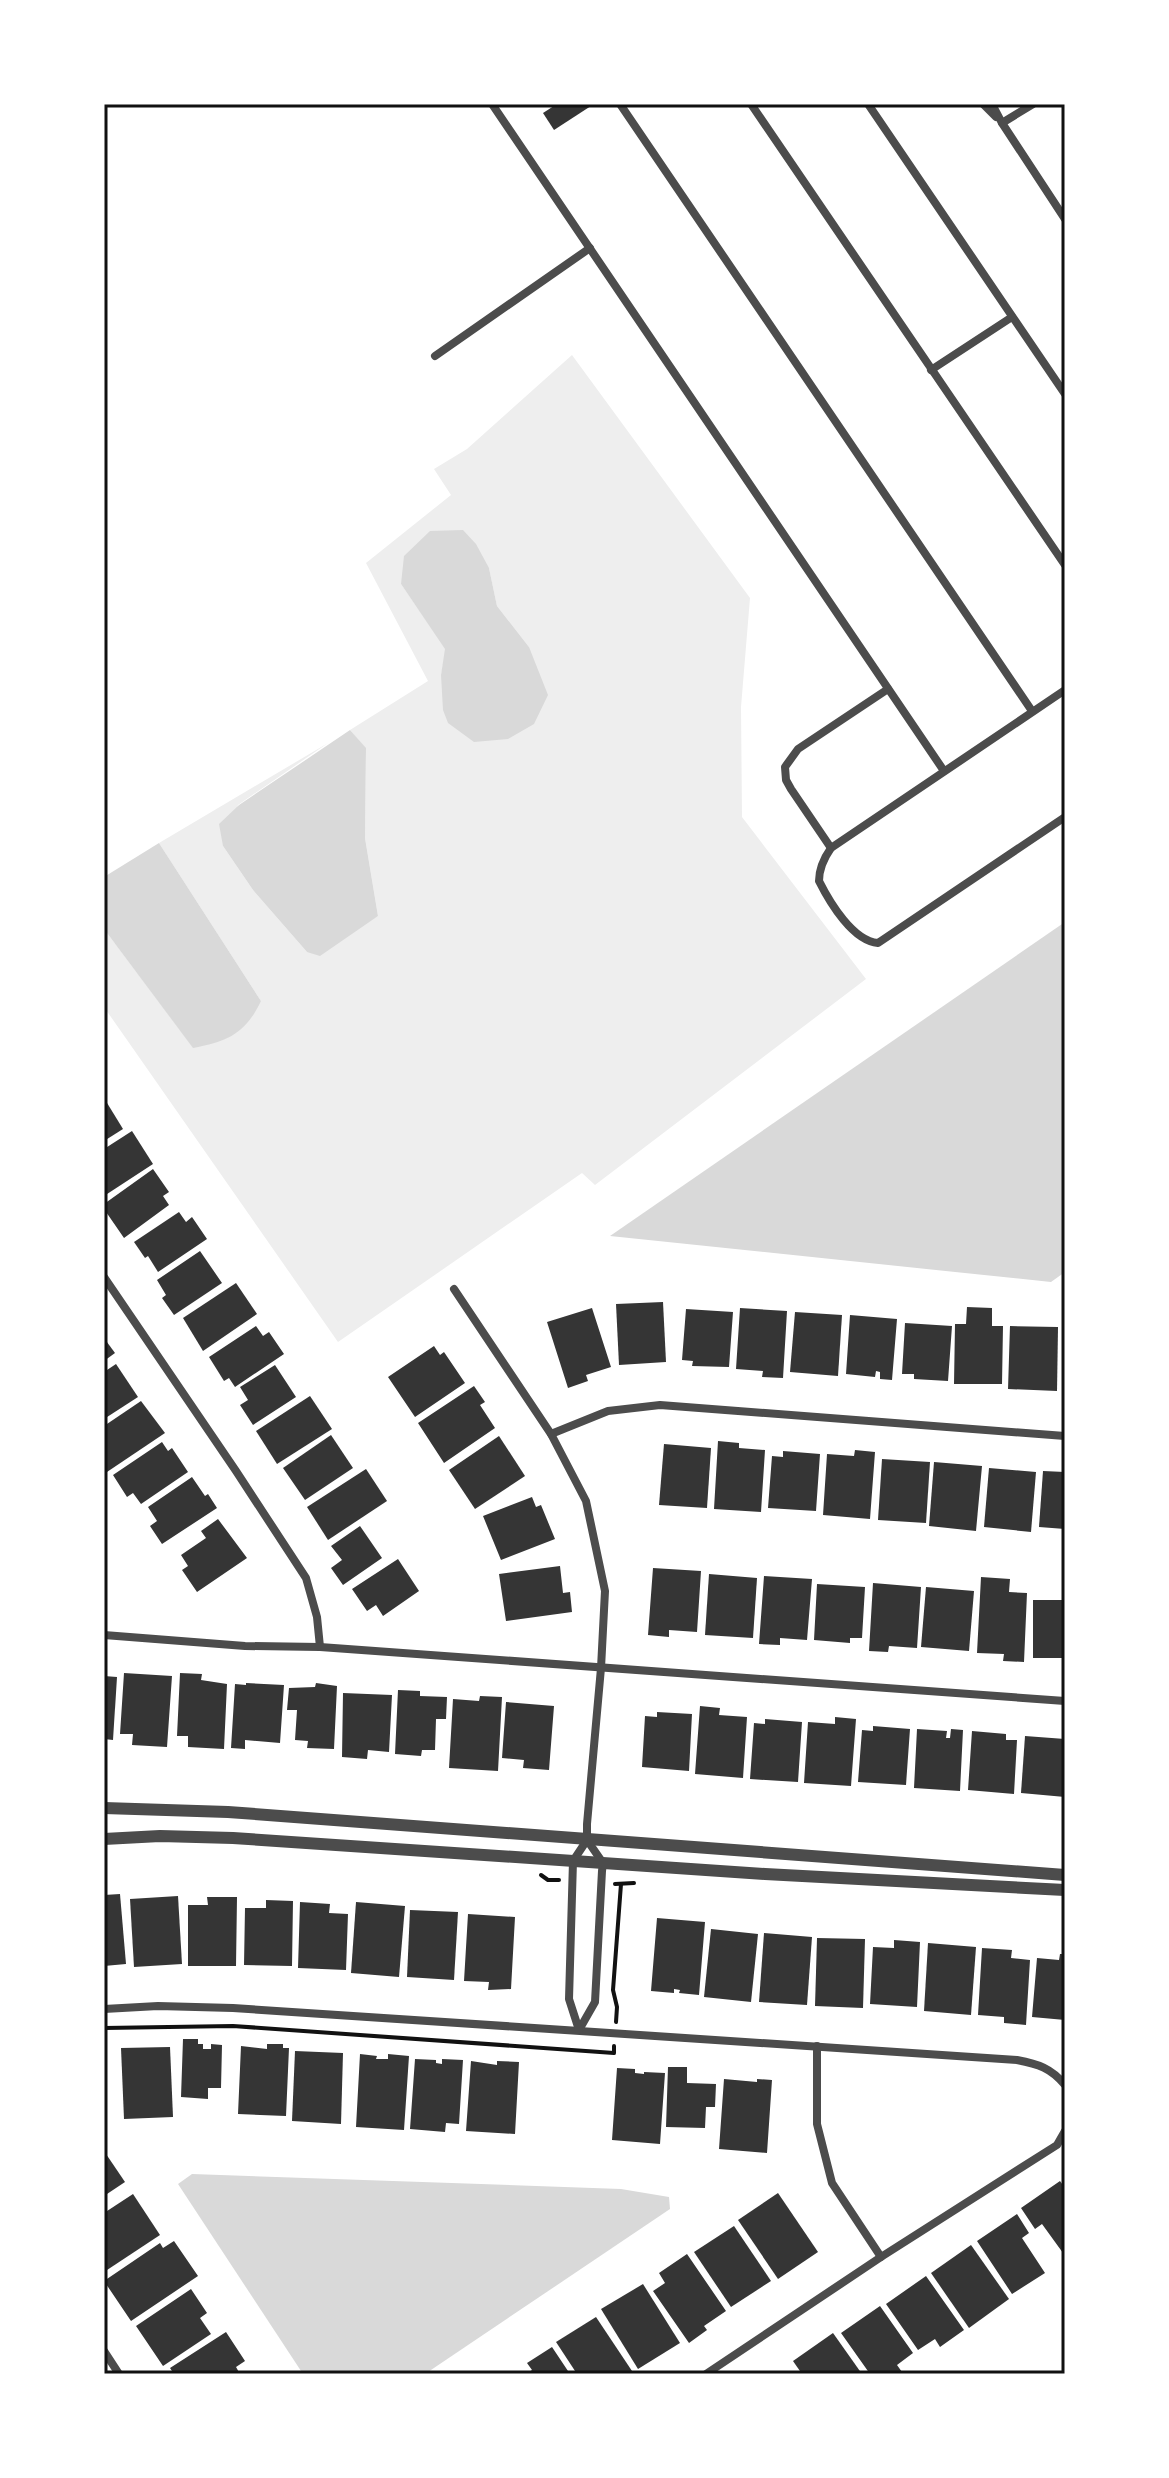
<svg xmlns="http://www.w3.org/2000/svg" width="1169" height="2478" font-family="Arial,sans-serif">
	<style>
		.green { fill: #eee; fill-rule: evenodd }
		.water { fill: #d9d9d9 }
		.building { fill: #353535 }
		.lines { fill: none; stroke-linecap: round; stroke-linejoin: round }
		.path { stroke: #111; stroke-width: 4 }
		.minor { stroke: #4c4c4c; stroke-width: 8 }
		.tertiary { stroke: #4c4c4c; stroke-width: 12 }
		.neatline { fill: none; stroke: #111; stroke-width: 3 }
	</style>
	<rect width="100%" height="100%" fill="#fff"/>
	<!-- green -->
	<path class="green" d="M572,355l178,243 -9,109 1,110 124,162 -271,206 -13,-12 -244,169 -234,-335v-78l89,118 68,-46 -102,-158 169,-100 -90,62 -15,41 30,44 54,62 71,-36 -13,-78 1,-89 -16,-19 78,-49 -62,-118 85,-68 -17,-26 33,-20zM489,568l8,38 32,41 -88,28 5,-26 -45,-65z"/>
	<!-- water -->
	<g class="water">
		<polygon points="463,530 476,544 489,568 497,606 529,647 548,695 534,724 508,739 474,742 448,723 443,710 441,675 445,649 401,584 404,556 430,531"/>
		<polygon points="350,730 366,748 365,838 378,916 320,956 307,952 253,890 223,846 219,824 239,805"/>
		<path d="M159,843l102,158c-16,33 -33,40 -68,47l-89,-119v-52z"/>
		<polygon points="1065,922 1065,1272 1051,1282 610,1236"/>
		<polygon points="192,2174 621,2189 669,2197 670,2209 425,2374 303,2374 178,2184"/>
	</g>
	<!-- building -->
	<g class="building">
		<polygon points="557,104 594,104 554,130 543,113"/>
		<polygon points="104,1098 123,1129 104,1141"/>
		<polygon points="132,1131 153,1164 104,1196 104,1149"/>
		<polygon points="153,1169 169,1192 163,1196 169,1205 124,1238 104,1209 104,1204"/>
		<polygon points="179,1212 186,1222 192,1217 207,1239 158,1272 148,1256 145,1258 134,1242"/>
		<polygon points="200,1251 222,1283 174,1315 162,1298 166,1295 157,1280"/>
		<polygon points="236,1283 257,1314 203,1351 183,1318"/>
		<polygon points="663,1302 666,1362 619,1365 616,1304"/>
		<polygon points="967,1307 992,1308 992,1326 1003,1326 1002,1384 954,1384 955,1324 966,1324"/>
		<polygon points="592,1308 611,1367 586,1375 588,1381 568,1388 547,1322"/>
		<polygon points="740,1308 787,1311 783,1378 762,1377 763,1371 736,1369"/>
		<polygon points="686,1309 733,1312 729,1367 692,1366 693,1361 682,1360"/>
		<polygon points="795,1312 842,1315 838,1376 790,1372"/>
		<polygon points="850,1315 897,1319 892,1380 880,1379 880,1372 876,1371 875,1377 846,1374"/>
		<polygon points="905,1323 952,1326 948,1381 914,1379 914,1374 902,1374"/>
		<polygon points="256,1326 263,1336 269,1332 284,1354 235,1387 229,1378 224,1381 209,1357"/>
		<polygon points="1010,1326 1058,1327 1057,1391 1008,1389"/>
		<polygon points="104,1338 115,1353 104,1361"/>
		<polygon points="434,1346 440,1355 444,1352 465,1383 415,1417 388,1377"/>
		<polygon points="116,1364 138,1397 104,1419 104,1372"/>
		<polygon points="275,1365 296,1397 253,1425 240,1405 248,1400 240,1387"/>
		<polygon points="474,1386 485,1402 480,1405 495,1428 444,1463 418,1423"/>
		<polygon points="310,1396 332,1429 277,1464 256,1431"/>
		<polygon points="141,1401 165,1433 104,1474 104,1426"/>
		<polygon points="331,1435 353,1468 305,1500 283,1468"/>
		<polygon points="499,1436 525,1476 475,1509 449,1470"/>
		<polygon points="718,1441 739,1443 739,1448 765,1450 761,1512 714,1509"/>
		<polygon points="162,1442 168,1451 172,1448 188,1472 141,1504 133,1493 127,1497 113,1475"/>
		<polygon points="664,1444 711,1448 707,1508 659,1505"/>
		<polygon points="855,1450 875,1452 870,1519 823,1515 827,1454 854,1456"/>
		<polygon points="783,1451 820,1454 816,1511 768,1508 772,1456 783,1457"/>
		<polygon points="882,1459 930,1462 926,1523 878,1520"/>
		<polygon points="934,1462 982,1466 976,1531 929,1526"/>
		<polygon points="989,1468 1036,1472 1031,1532 984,1527"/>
		<polygon points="366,1469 387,1501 328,1540 307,1507"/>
		<polygon points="1043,1471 1065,1472 1065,1529 1039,1527"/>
		<polygon points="192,1477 205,1496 208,1494 217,1508 162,1544 150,1526 157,1521 148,1507"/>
		<polygon points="532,1497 536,1507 541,1505 555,1539 501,1560 483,1516"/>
		<polygon points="218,1519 247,1558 197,1592 182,1570 188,1566 181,1555 206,1538 201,1531"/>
		<polygon points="360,1526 382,1558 343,1585 331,1568 342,1560 331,1546"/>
		<polygon points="398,1559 419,1591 383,1616 376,1605 367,1611 352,1589"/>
		<polygon points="560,1566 563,1593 570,1592 572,1612 506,1621 499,1574"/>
		<polygon points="653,1568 701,1571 697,1632 669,1630 669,1637 648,1635"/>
		<polygon points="709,1574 757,1578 753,1638 705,1635"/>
		<polygon points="764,1576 812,1579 807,1640 780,1638 780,1645 759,1644"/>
		<polygon points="981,1577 1010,1579 1009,1592 1027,1593 1024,1662 1003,1661 1004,1654 977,1653"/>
		<polygon points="873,1583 921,1587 917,1648 889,1646 888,1652 869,1651"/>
		<polygon points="817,1584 865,1587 862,1638 850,1638 850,1643 814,1640"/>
		<polygon points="926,1587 974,1591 969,1651 921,1647"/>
		<rect x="1033" y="1600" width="32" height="58"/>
		<polygon points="124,1673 172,1676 167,1747 132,1745 133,1734 120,1734"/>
		<polygon points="180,1673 202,1674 201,1680 227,1684 224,1749 188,1747 188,1736 177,1736"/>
		<polygon points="104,1676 117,1677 113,1740 104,1739"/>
		<polygon points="246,1683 284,1685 280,1743 245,1740 245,1749 231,1748 235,1684 246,1685"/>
		<polygon points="316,1683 337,1686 334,1749 307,1748 308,1741 295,1740 297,1710 287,1710 289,1688 315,1687"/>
		<polygon points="398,1690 420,1691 420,1696 447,1697 446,1719 436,1719 435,1750 422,1750 421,1756 395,1754"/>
		<polygon points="343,1693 392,1695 389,1752 368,1750 367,1759 342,1757"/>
		<polygon points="480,1696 502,1697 498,1771 449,1768 453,1699 479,1701"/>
		<polygon points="506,1702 554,1706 549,1770 523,1768 524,1760 502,1758"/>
		<polygon points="700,1706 720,1708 719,1715 747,1717 743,1778 695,1774"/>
		<polygon points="657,1712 692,1714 689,1771 642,1767 645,1716 657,1717"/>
		<polygon points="835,1717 856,1719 851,1786 804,1783 808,1722 835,1724"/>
		<polygon points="765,1719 802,1722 798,1782 750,1779 754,1723 765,1724"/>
		<polygon points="873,1726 910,1729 906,1785 858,1782 862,1730 873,1731"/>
		<polygon points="917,1729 947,1731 946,1738 950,1738 951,1729 963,1730 960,1791 914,1788"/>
		<polygon points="972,1731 1006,1734 1006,1740 1017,1740 1014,1794 968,1790"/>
		<polygon points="1025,1736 1065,1739 1065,1797 1021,1793"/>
		<polygon points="120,1894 126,1964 104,1966 104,1895"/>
		<polygon points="178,1896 182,1964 134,1967 130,1899"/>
		<polygon points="207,1897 237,1897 236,1966 188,1966 188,1905 208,1905"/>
		<polygon points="266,1900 293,1901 292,1966 244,1965 245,1908 266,1908"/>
		<polygon points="300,1902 330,1904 329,1913 348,1914 346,1970 298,1968"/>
		<polygon points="356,1902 405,1906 399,1977 351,1973"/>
		<polygon points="410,1910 458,1912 454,1980 407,1977"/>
		<polygon points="468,1914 515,1917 511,1989 488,1990 489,1982 464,1981"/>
		<polygon points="657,1918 705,1922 699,1995 679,1993 680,1990 674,1989 674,1993 651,1991"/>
		<polygon points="711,1929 758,1934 751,2002 704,1997"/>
		<polygon points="764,1933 812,1937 807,2005 759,2002"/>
		<polygon points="817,1938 865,1939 863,2008 815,2006"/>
		<polygon points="894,1940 920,1942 917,2007 870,2004 873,1947 894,1948"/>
		<polygon points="928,1943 976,1947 971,2015 924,2011"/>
		<polygon points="982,1948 1012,1950 1011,1958 1030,1960 1026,2025 1004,2023 1004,2017 978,2015"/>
		<polygon points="1060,1954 1065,1954 1065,2020 1032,2017 1037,1958 1059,1960"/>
		<polygon points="183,2039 198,2039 198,2044 203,2044 203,2049 211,2049 211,2044 222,2045 221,2088 208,2088 208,2099 181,2097"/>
		<polygon points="267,2044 283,2044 283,2048 289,2048 286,2116 238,2114 241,2046 267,2049"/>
		<polygon points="170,2047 173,2117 124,2119 121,2048"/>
		<polygon points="295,2051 343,2053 341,2124 292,2121"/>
		<polygon points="360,2054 377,2056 376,2059 388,2059 388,2054 409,2056 404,2130 356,2127"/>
		<polygon points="415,2059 436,2060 436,2063 442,2064 442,2059 463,2060 459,2124 446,2123 445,2132 410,2129"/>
		<polygon points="471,2061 497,2065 497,2061 519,2062 515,2134 466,2131"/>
		<polygon points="668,2067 687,2067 687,2083 716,2084 715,2107 706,2107 705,2128 666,2127"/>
		<polygon points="617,2068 635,2069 635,2073 644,2074 644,2072 665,2073 660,2144 612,2140"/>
		<polygon points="724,2079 757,2082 757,2079 772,2080 767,2153 719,2149"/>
		<polygon points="104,2151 125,2182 104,2196"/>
		<polygon points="1060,2181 1065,2188 1065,2251 1063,2253 1042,2224 1035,2229 1021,2208"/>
		<polygon points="778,2193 818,2252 778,2279 738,2220"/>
		<polygon points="133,2194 160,2235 104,2272 104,2213"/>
		<polygon points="1017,2214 1029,2233 1022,2238 1045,2273 1012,2294 977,2241"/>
		<polygon points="734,2226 771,2281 731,2307 694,2252"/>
		<polygon points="174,2241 198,2276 131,2321 104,2281 160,2243 163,2248"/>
		<polygon points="971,2245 1009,2299 969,2328 931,2273"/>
		<polygon points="687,2254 726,2311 704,2326 707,2330 689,2343 653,2291 665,2283 659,2273"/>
		<polygon points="926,2276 964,2330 940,2347 935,2339 918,2350 886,2304"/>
		<polygon points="643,2284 680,2343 638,2369 601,2309"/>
		<polygon points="191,2289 207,2313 200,2318 211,2334 163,2366 136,2326"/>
		<polygon points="880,2306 913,2353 897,2365 902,2372 898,2374 870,2374 841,2333"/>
		<polygon points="596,2317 634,2374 577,2374 556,2342"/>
		<polygon points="226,2332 245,2361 236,2367 240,2374 174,2374 170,2368"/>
		<polygon points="833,2333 862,2374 802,2374 793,2361"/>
		<polygon points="552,2347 570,2374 526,2374 532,2370 527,2363"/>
	</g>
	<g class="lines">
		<!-- path -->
		<g class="path">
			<polyline points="541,1875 548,1880 559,1880"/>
			<polyline points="615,1884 634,1883"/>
			<polyline points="616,2022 617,2007 613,1990 621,1884"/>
			<polyline points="104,2028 233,2026 614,2053 614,2046"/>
		</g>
		<!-- minor -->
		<g class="minor">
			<polyline points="492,104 944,771"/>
			<polyline points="620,104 1032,711"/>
			<polyline points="751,104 1065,565"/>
			<polyline points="868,104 1065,394"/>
			<polyline points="983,104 996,117"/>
			<polyline points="992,104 1002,123 1065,219"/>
			<polyline points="1002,123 1033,104"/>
			<polyline points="435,356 590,248"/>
			<polyline points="931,370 1012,317"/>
			<path d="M1065,690l-234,158c-7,10 -12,21 -12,33 11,22 34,60 59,62l187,-126"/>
			<polyline points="831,848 791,789 786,780 785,767 798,749 888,689"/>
			<polyline points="104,1277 236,1471 306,1578 317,1617 320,1647"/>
			<polyline points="454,1289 551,1434 586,1501 605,1591 601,1668 587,1824 587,1840 603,1863 602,1871 595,2002 579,2030"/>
			<polyline points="551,1434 608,1411 660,1405 1065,1436"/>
			<polyline points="104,1635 245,1646 320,1647 1065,1701"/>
			<path d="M104,2009l54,-3 75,2 784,52c21,4 34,8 48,25"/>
			<polyline points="579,2030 569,1999 573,1861 587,1840"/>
			<polyline points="817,2046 817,2124 832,2183 881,2257"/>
			<polyline points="104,2351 119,2374"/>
			<polyline points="706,2374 881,2257 1057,2145 1065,2131"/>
		</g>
		<!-- tertiary -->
		<g class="tertiary">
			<polyline points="104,1808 228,1812 1065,1875"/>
			<polyline points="104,1839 160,1836 233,1838 765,1874 1065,1890"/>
		</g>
	</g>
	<!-- border -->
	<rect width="1169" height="2478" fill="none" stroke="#ffffff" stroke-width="212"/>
	<rect x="106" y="106" width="957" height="2266" class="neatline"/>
</svg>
